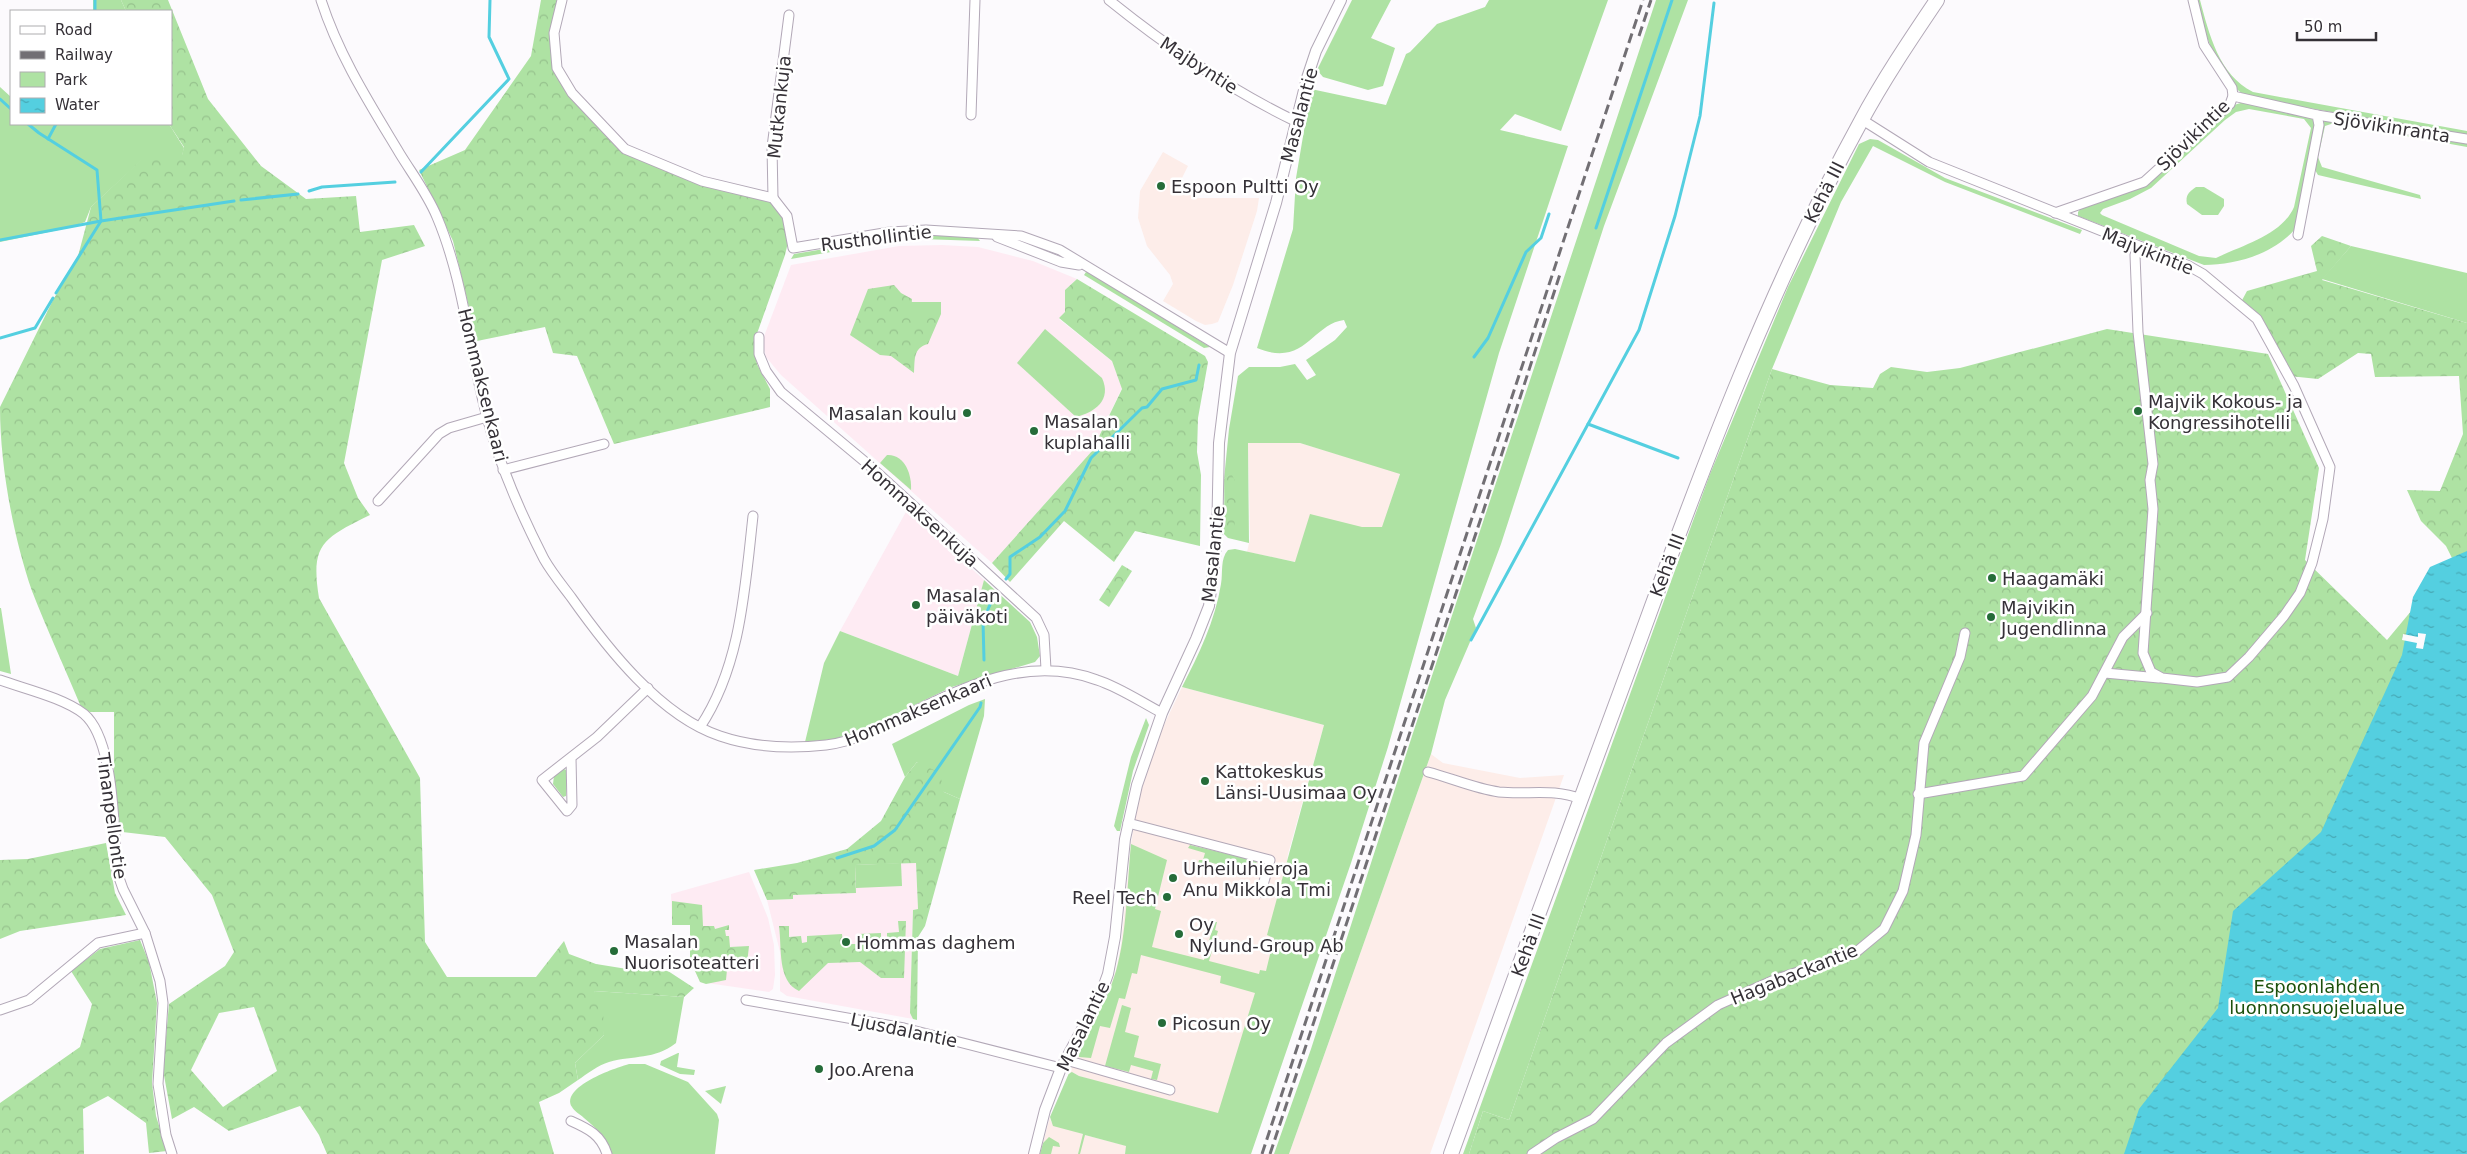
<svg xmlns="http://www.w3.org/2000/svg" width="2467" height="1154" font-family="'DejaVu Sans',sans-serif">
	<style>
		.industrial { fill: #fdede9 }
		.education { fill: #feebf3 }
		.green { fill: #aee2a3; fill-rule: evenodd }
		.forest { fill: url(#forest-crowns); fill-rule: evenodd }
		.water { fill: url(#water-ripples) }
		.pier { fill: #fcfafd }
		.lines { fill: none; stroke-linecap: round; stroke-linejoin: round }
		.stream { stroke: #54cfe0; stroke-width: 3 }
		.minor-casing { stroke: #b2a8b7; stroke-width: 11 }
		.tertiary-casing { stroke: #b2a8b7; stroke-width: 12 }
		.trunk-casing { stroke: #b2a8b7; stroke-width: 16 }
		.minor { stroke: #fff; stroke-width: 9 }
		.tertiary { stroke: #fff; stroke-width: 10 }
		.trunk { stroke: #fff; stroke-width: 14 }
		.rail { stroke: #726f74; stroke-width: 3; stroke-dasharray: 10 5; stroke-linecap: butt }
		.poi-dot { fill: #256c39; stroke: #fff; stroke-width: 2 }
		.labels { text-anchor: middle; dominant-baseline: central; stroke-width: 5; stroke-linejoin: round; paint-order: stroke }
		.street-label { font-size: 18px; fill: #353137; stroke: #fff }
		.poi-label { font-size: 18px; fill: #353137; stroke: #fff; text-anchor: start }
		.park-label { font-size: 18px; fill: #1c510d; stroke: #fff }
	</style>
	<defs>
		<pattern id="forest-crowns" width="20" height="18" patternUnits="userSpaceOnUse" patternTransform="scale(1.25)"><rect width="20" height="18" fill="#aee2a3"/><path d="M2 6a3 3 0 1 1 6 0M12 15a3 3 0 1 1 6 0" fill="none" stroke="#96c28d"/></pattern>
		<pattern id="water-ripples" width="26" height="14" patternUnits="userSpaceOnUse" patternTransform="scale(1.25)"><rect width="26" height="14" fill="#54cfe0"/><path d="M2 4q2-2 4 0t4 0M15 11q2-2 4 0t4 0" fill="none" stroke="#46a9b6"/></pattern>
	</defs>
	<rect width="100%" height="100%" fill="#fcfafd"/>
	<!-- industrial -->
	<g class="industrial">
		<polygon points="1163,152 1188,166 1176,190 1199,198 1259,198 1257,211 1233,285 1218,322 1212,324 1205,325 1196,321 1163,301 1173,284 1170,275 1147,246 1138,218 1140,191"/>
		<polygon points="1248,443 1300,443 1400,473 1383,527 1362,527 1296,562 1247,552 1250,539"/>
		<polygon points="1182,687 1324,725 1288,854 1247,1130 1079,1076 1072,1072 1069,1073 1108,994 1116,970 1121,946 1131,844 1139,795 1156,742"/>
		<polygon points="1431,754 1443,763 1520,778 1564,775 1430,1154 1289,1154"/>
		<polygon points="1050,1117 1051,1122 1085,1135 1127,1146 1125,1154 1040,1154"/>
	</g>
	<!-- education -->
	<g class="education">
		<polygon points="942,245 978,247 1033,261 1077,279 1065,290 1065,312 1059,319 1112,361 1122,388 1092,451 992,563 781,375 766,357 764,348 763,339 791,265 899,246"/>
		<polygon points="907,510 984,580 958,676 840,631"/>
		<polygon points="916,863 918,909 913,910 910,1013 913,1019 787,996 780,991 780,952 767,900 792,899 793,895 855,893 855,865"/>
		<polygon points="749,872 768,918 774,945 775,975 773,989 769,992 700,982 690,960 690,925 672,925 671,894"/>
	</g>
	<!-- green -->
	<g class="green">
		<polygon points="93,0 121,0 126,11 93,11"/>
		<polygon points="1352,0 1391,0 1371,38 1395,48 1383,86 1368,90 1323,77 1317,70"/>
		<path d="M1489,0h119l-47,131 -46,-17 -15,16 68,16 -69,207 -111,394 -37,116 -100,291h-126l1,-8 -41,-11 -5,19h-2l5,-20 -30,-8 -3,-9 19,-44 3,-1 7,4 139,37 37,-120 -35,-10 1,-7 -80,-21 -4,19 -5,-1 -7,26 -6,-1 -9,30 -10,-2 -9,32 -12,-1 -1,-6c14,-26 30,-52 38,-80 11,-38 11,-86 15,-127l36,16 -12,49 6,2 -9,36 52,13 10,-38h3l-2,8 3,1 -9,30 50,13 1,-4 6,1 8,-33 -7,-3 57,-210 -142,-38c17,-33 33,-66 39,-103 2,-12 -1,-25 7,-34l7,-1 60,13 15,-48 52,13h20l18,-53 -100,-31h-52l1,100 -21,-5 -5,-5 1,-51 1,44 6,-52 -7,5 5,-50 9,-53 11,-9h31l15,-3 12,16 9,-5 -10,-15 29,-20 12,-13 -3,-7c-32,4 -39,48 -87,28l36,-119 3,-51 15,-89 75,16 20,-51 4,-2 27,-28 48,-17z"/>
		<polygon points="1656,0 1688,0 1604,226 1501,544 1473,619 1476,628 1445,700 1431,754 1289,1154 1274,1154 1311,1049 1412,736"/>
		<path d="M2195,0h5c9,34 19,75 53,92l214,39v5l-220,-39c-28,-17 -43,-66 -52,-97z"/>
		<polygon points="0,87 11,97 11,124 169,124 184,148 182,156 145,157 91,207 85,222 68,228 0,242"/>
		<path d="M2244,102c17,3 65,6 72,22l-21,105c-21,25 -60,36 -91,36l-126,-49v-4l3,-4 64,-23 89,-80zM2249,109l55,10 7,9 -17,79c-12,28 -51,38 -78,51l-17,-2 -97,-41 -2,-2 3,-4 27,-10 21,-11 74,-68 11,-8z"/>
		<polygon points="2320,117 2467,142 2467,147 2334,123 2325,126 2318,157 2322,167 2420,195 2421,199 2318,175 2315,170"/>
		<polygon points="1870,139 1878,140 1945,178 2082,230 2080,234 1945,182 1873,146 1841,202 1772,369 1509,1120 1483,1111 1469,1154 1463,1154 1710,474 1788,287 1859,144"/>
		<path d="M2196,187h8l20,12v7l-6,9h-16l-15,-11c-2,-9 2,-12 9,-17z"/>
		<polygon points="944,234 977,237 980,241 921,239 865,246 863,242 921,235"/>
		<polygon points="848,245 848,249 791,259 794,254"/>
		<polygon points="2351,246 2467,273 2467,323 2322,279"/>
		<polygon points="1086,272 1090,273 1210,347 1204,348 1084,275"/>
		<rect x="911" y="302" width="30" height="12"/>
		<path d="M1045,329l57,49c10,22 -7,34 -26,39l-59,-54z"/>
		<path d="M887,455c18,-1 25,20 24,35l-31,-27z"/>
		<polygon points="984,580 1030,622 1037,637 1040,656 1035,662 952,687 879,722 835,739 805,742 824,663 840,631 958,676"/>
		<polygon points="0,608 1,608 11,674 0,671"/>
		<polygon points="985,699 984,716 960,799 944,792 917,762 905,777 892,744 969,705"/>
		<polygon points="1146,718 1149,725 1133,771 1120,831 1117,831 1114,826 1131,757"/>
		<polygon points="564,769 568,771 566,796 563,797 553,784 554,776"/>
		<polygon points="1190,845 1257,861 1253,874 1209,862 1206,870 1197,868 1199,860 1203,860 1205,853 1188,848"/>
		<polygon points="901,863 902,886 856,888 855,865"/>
		<path d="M594,991l90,6 -8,46c-22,17 -42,12 -67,19 -11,3 -22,12 -31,18l-3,-17 29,-28z"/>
		<polygon points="1122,1005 1131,1008 1125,1032 1139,1036 1134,1057 1161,1064 1157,1080 1151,1079 1153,1071 1131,1065 1129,1072 1105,1066"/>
		<polygon points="678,1053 679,1053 677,1067 695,1070 694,1075 680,1074 660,1065 661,1061"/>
		<path d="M629,1064h16l43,18 29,32 2,6 -4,34h-103c-5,-17 -15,-25 -28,-36 -3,-3 -10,-7 -12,-11 -12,-20 43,-39 57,-43z"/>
		<polygon points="726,1086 721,1104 705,1091"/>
		<polygon points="1049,1137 1059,1143 1060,1147 1053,1146 1051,1154 1040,1154 1043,1143"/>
	</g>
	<!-- forest -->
	<g class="forest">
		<path d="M121,0h47l40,99 53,67 45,33 50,-3 4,36 54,-7 11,21 -43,14 -38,203 14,35 12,17c-46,23 -60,28 -51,83l101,180 5,164 22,35h89l28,-36 5,13 27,10 31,5 41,2 26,17 -10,9 -90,-6 9,15 1,29 -29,28 3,17 -19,13 -20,9 15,52h-227l-8,-19 -19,-29 -71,25 -35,-24 -22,12 -9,-49 6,-66 56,-38 9,-14 -22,-57 -47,-58 -51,-6v-119h-24l-9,-5c-16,-39 -34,-77 -49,-116 -19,-55 -32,-126 -32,-184l53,-107 24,-40 14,-53 54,-51 37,-1 2,-8 -15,-23h2v-113h-45zM254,1007l23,64 -54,36 -32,-37 28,-57z"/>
		<polygon points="541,0 562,0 554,33 557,68 625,149 702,181 773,198 787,216 790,234 785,255 754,342 757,364 770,389 770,407 614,444 577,356 553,353 545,327 477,341 453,241 419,170 465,150 531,56"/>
		<polygon points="2322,236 2351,246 2322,280 2467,323 2467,1154 1469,1154 1483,1111 1509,1120 1772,369 1830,385 1873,388 1880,374 1891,367 1927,372 1960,368 2107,329 2268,354 2319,468 2305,560 2387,640 2457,556 2452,558 2446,546 2421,521 2407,490 2440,491 2463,434 2459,376 2375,377 2371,354 2358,353 2318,379 2289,376 2267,336 2240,304 2247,291 2317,271 2311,246"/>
		<polygon points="1077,279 1205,356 1208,362 1198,418 1197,452 1201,475 1200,546 1135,531 1114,562 1064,521 1010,582 992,563 1092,451 1122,389 1112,361 1059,318 1065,312 1065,290"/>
		<path d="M894,285l7,8 11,6 -1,15h30l-13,30c-15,4 -13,15 -14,29l-23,-17 -11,-1 -30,-20 18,-46z"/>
		<polygon points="1231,473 1237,485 1234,532 1232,533 1225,526 1224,479"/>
		<polygon points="1122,565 1132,571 1109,607 1099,600"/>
		<polygon points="917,762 940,773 944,792 960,799 925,926 918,937 917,1020 913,1019 910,1013 913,910 918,909 916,863 855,865 856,893 793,895 793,899 767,900 754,870 797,863 847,849 881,821 905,777"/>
		<polygon points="106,843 115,893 126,915 20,931 0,939 0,860 28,859"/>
		<polygon points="672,901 702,905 703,926 714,926 715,929 729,925 729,930 725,930 726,936 729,936 730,947 749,946 747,964 728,959 726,980 706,984 700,982 690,960 690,925 672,925"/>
		<path d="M898,921h8l-2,57h-23l-21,-16 -32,1 -29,28c-22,-10 -17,-43 -20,-65h10v11l12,-1 1,7 5,-1v-6l35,-2 1,10h15v-10l23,-1v8l6,-1v-7l12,-1z"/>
		<polygon points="140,940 149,962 157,1003 152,1083 156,1116 167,1151 149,1153 146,1123 108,1096 83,1109 84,1154 0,1154 0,1103 80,1047 92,1004 71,971 100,949"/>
	</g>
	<!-- water -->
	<polygon class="water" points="2467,551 2467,1154 2124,1154 2139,1109 2218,1008 2233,911 2321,832 2402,655 2413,597 2430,567"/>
	<!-- pier -->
	<polygon class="pier" points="2418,633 2426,634 2423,649 2416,648 2417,643 2402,640 2403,634 2418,637"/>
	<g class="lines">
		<!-- stream -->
		<g class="stream">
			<polyline points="95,11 95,0"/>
			<polyline points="0,99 11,109"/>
			<polyline points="28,124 39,133 97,170 101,221 56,293"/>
			<polyline points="48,139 56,124"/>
			<polyline points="421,172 509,79 489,37 490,0"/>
			<polyline points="309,191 322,187 395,182"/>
			<polyline points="241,200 298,194"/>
			<polyline points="1596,228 1672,0"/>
			<polyline points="0,240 101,221 234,201"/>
			<polyline points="0,338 35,328 53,298"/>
			<polyline points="1474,357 1488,338 1526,252 1541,238 1549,214"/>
			<polyline points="1588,424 1678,458"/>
			<polyline points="1006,579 1010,574 1010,557 1040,537 1065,511 1091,458 1142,408 1147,407 1162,389 1196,380 1199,365"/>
			<polyline points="1471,640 1639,330 1675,216 1700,116 1714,3"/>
			<polyline points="984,660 983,621 995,593"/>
			<polyline points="837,858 874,846 895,830 980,707 981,703"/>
		</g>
		<!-- minor casing -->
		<g class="minor-casing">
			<g id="minor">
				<path d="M321,0c18,56 49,104 79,154 13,21 28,41 37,63 27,64 32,134 50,200 13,50 34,97 57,142 8,14 18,26 27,38 36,51 89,119 149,139 35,12 70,13 106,9 32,-4 64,-21 93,-36 56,-28 115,-52 178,-29 22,7 44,22 65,33"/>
				<polyline points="562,0 554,33 557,68 572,93 625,149 702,181 773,198 787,216 793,248 890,232 926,230 1021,236 1060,250 1230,353"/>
				<path d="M1109,0c57,46 120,89 186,121"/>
				<polyline points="2233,96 2317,115 2319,125 2298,235"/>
				<polyline points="971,115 975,0"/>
				<polyline points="2317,115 2467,139"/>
				<polyline points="1861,119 1929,162 2187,265 2203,274 2257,319 2294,386 2330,467 2323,519 2312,563 2300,593 2284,616 2249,657 2228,677 2197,682 2162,678 2151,672 2143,653 2153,509 2150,480 2153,464 2138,332 2135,255 2138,247"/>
				<polyline points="773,198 772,147 789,15"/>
				<polyline points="2055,213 2144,182 2230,104 2233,96 2232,88 2204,45 2193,0"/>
				<polyline points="997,237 1061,262 1079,265"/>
				<polyline points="759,337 759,354 766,371 781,392 870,466 1036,618 1044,635 1046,669"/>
				<polyline points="503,470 604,444"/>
				<polyline points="378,501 439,434 449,428 487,417"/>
				<polyline points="2105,673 2159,678"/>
				<path d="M0,680c25,9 64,18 84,34 31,26 30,119 33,158l6,17 22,44 15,48 3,22 -5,81 8,51 6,19"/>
				<path d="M700,727c41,-61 45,-140 53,-211"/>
				<polyline points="571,758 572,805 567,811 542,780 597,737 648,688"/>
				<path d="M1428,772c23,6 48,17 71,20 29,3 54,-4 82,7"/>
				<polyline points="1918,794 2023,776 2092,696 2123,637 2147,613"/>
				<polyline points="1128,823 1270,860 1261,892"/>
				<polyline points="746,1000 904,1028 1061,1068"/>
				<polyline points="0,1010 29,1000 98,943 145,933"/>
				<polyline points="1066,1060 1170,1090"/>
				<path d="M571,1121c18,8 30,14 36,33"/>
				<polyline points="1532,1154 1556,1138 1593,1119 1666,1043 1718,1005 1774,980 1855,953 1884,929 1903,891 1916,835 1924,743 1960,657 1965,633"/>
			</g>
		</g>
		<!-- tertiary casing -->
		<g class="tertiary-casing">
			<polyline id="tertiary" points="1034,1154 1045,1110 1061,1068 1100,996 1108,974 1115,937 1125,839 1137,785 1162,713 1196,639 1209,606 1217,541 1219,443 1230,353 1276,203 1307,78 1316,51 1341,0"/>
		</g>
		<!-- trunk casing -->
		<g class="trunk-casing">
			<path id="trunk" d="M1451,1154c62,-172 125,-344 189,-515 64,-176 130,-352 220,-516 23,-43 50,-83 77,-123"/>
		</g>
		<!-- minor -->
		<use href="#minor" class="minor"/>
		<!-- tertiary -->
		<use href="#tertiary" class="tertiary"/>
		<!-- trunk -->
		<use href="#trunk" class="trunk"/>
		<!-- rail -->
		<g class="rail">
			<polyline points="1639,36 1651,0"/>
			<polyline points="1262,1154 1643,0"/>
			<polyline points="1270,1154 1483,512 1561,271"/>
		</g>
	</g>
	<!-- markers -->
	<g class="poi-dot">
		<circle cx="1161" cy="186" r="5"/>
		<circle cx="2138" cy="411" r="5"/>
		<circle cx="967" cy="413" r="5"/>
		<circle cx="1034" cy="431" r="5"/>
		<circle cx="1992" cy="578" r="5"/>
		<circle cx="916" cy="605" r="5"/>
		<circle cx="1991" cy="617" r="5"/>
		<circle cx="1205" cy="781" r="5"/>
		<circle cx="1173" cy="878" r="5"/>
		<circle cx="1167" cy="897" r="5"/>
		<circle cx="1179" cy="934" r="5"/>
		<circle cx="846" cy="942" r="5"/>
		<circle cx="614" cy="951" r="5"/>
		<circle cx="1162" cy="1023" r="5"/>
		<circle cx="819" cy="1069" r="5"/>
	</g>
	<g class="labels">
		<!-- street labels -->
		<g class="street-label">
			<text transform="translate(1199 65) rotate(33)">Majbyntie</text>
			<text transform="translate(779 107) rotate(-84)">Mutkankuja</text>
			<text transform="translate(1299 115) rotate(-75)">Masalantie</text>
			<text transform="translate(2392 127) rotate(9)">Sjövikinranta</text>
			<text transform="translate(2193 135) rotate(-44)">Sjövikintie</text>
			<text transform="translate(1824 192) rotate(-63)">Kehä III</text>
			<text transform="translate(876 238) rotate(-7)">Rusthollintie</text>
			<text transform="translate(2148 251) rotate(22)">Majvikintie</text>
			<text transform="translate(483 385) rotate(76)">Hommaksenkaari</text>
			<text transform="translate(920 513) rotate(42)">Hommaksenkuja</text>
			<text transform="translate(1213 554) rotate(-84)">Masalantie</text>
			<text transform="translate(1667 565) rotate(-69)">Kehä III</text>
			<text transform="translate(918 710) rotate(-23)">Hommaksenkaari</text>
			<text transform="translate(112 816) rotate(82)">Tinanpellontie</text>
			<text transform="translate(1528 945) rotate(-70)">Kehä III</text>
			<text transform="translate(1794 974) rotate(-22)">Hagabackantie</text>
			<text transform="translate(1083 1026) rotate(-64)">Masalantie</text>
			<text transform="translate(904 1030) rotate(12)">Ljusdalantie</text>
		</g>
		<!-- poi labels -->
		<g class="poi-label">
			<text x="1171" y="186">Espoon Pultti Oy</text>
			<text x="2148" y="401">Majvik Kokous- ja<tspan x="2148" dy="21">Kongressihotelli</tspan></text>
			<text x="957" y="413" text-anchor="end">Masalan koulu</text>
			<text x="1044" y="421">Masalan<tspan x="1044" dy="21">kuplahalli</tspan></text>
			<text x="2002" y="578">Haagamäki</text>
			<text x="926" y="595">Masalan<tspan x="926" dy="21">päiväkoti</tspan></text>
			<text x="2001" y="607">Majvikin<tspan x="2001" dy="21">Jugendlinna</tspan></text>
			<text x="1215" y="771">Kattokeskus<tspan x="1215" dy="21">Länsi-Uusimaa Oy</tspan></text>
			<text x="1183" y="868">Urheiluhieroja<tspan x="1183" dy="21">Anu Mikkola Tmi</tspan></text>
			<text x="1157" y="897" text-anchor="end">Reel Tech</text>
			<text x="1189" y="924">Oy<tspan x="1189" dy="21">Nylund-Group Ab</tspan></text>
			<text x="624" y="941">Masalan<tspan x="624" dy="21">Nuorisoteatteri</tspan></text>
			<text x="856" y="942">Hommas daghem</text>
			<text x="1172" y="1023">Picosun Oy</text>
			<text x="829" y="1069">Joo.Arena</text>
		</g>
		<!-- park labels -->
		<g class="park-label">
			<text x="2317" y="986">Espoonlahden<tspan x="2317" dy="21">luonnonsuojelualue</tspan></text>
		</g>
	</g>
	<!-- legend -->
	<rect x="10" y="10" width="162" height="115" fill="#ffffff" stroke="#aeadaf"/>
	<rect x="20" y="26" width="25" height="8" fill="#ffffff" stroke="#aeadaf"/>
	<text x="55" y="35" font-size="15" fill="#353137">Road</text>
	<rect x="20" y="51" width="25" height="8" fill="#726f74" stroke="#aeadaf"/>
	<text x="55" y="60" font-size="15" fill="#353137">Railway</text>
	<rect x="20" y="72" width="25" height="15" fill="#aee2a3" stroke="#aeadaf"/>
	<text x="55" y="85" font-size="15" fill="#353137">Park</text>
	<rect x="20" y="98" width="25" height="15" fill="url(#water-ripples)" stroke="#aeadaf"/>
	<text x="55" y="110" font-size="15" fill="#353137">Water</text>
	<!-- scale -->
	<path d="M2297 32v8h79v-8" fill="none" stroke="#353137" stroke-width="2.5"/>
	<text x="2304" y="32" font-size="15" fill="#353137" stroke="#ffffff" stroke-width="4" paint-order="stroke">50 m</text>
</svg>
